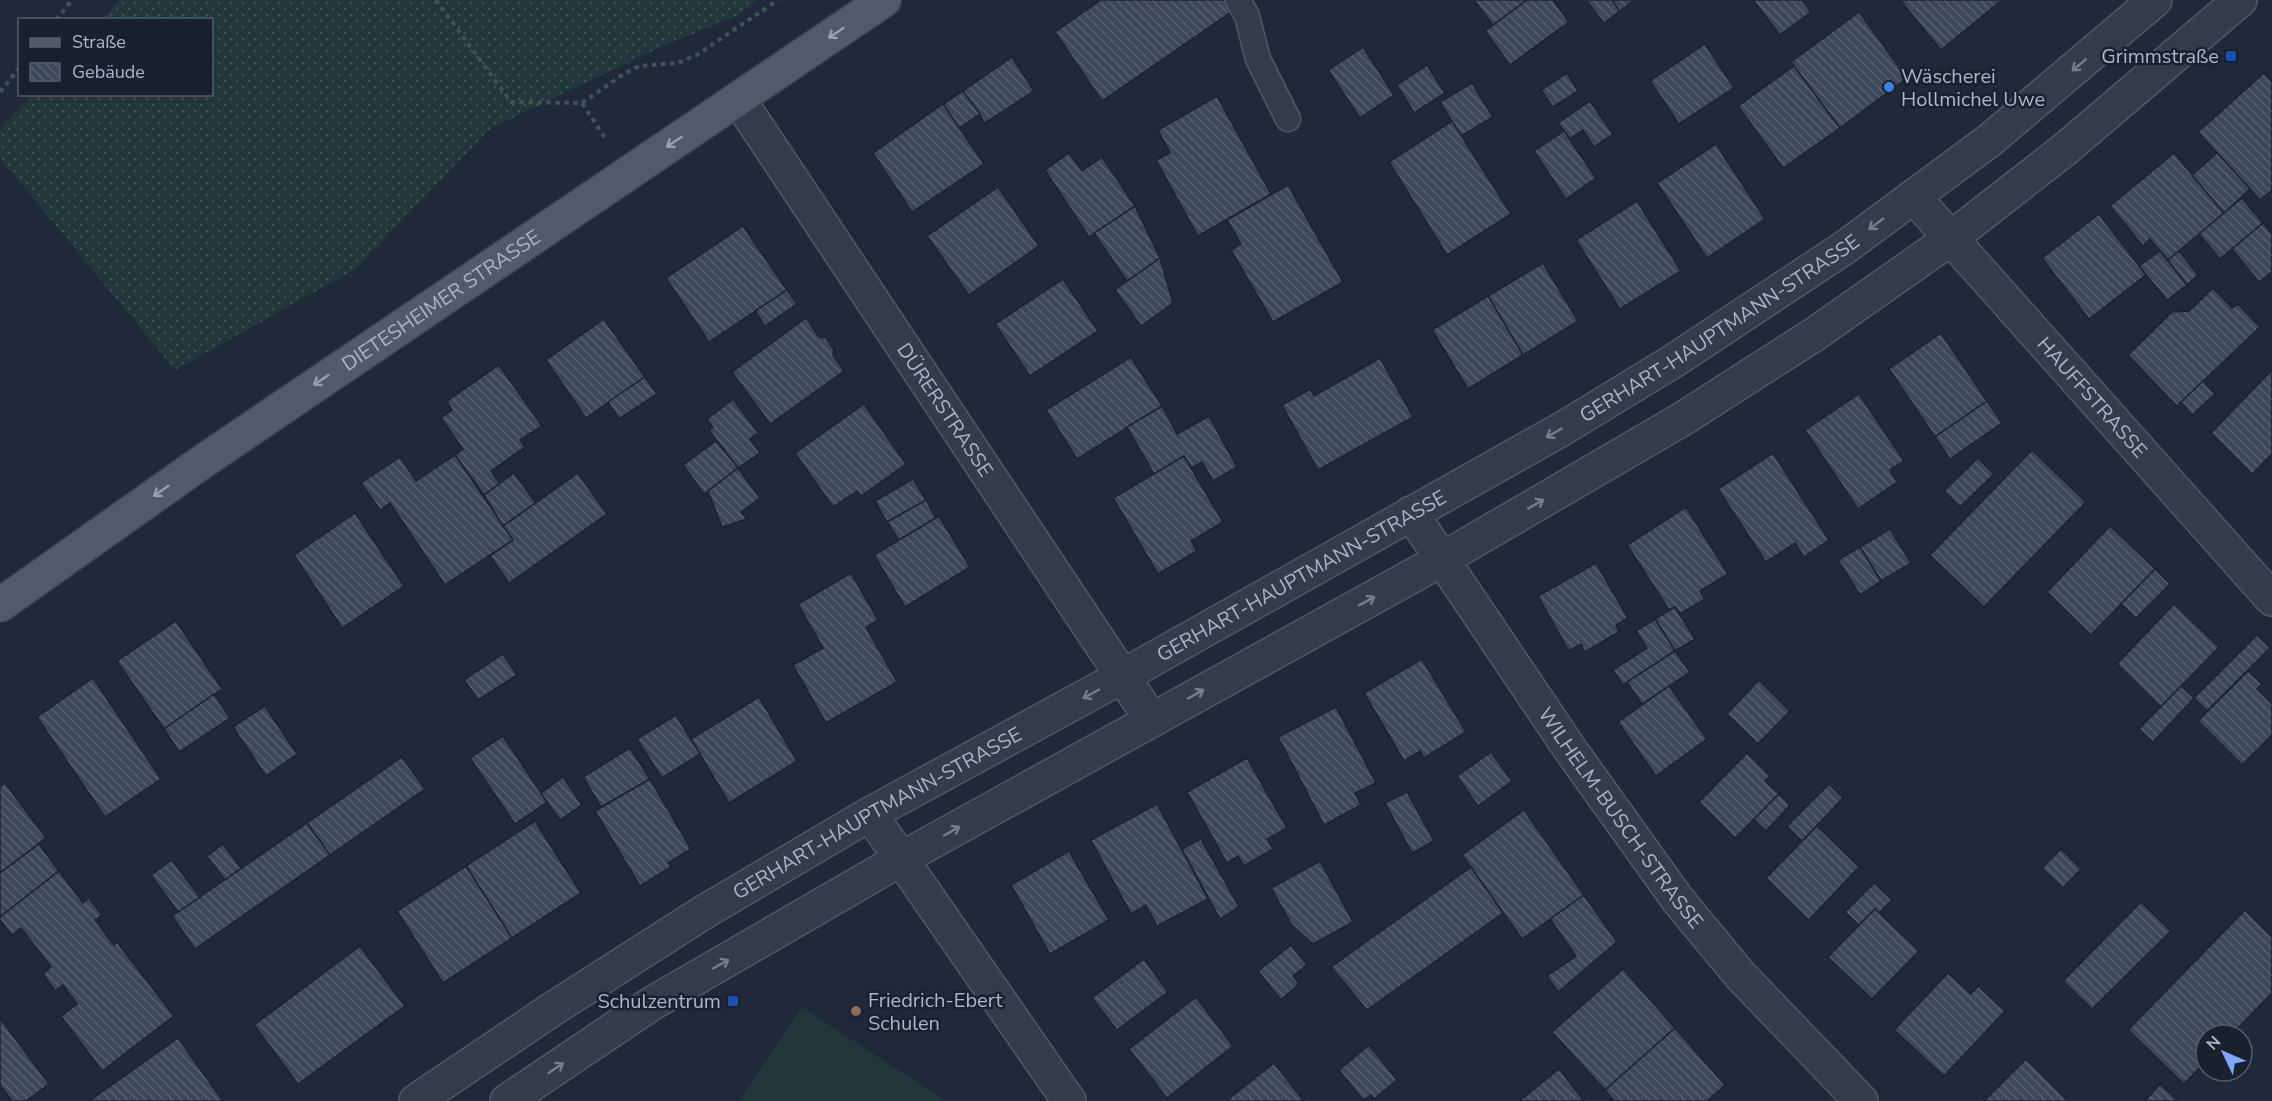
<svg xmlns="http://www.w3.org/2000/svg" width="2272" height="1101" font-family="'Nunito Sans',sans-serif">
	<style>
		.grass { fill: url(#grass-dots) }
		.pitch { fill: #22373b }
		.building { fill: url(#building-back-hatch); stroke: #1b2331; stroke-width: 1.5 }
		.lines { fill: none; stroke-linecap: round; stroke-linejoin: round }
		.lane-casing { stroke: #515968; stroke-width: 27 }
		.street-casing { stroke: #515968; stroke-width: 36 }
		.primary-casing { stroke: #3d4554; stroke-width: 36 }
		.path { stroke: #405458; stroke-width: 4; stroke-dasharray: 4.5 4.5; stroke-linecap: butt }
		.lane { stroke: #343c4a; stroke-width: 24 }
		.street { stroke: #343c4a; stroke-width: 33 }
		.primary { stroke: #515a6b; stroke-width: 33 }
		.oneway { stroke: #979fb0 }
		.oneway2 { stroke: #777f8f }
		.transit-dot { fill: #1a4fb4; stroke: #19212f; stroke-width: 2 }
		.shop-dot { fill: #3f7fe0; stroke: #19212f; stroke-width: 2 }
		.education-dot { fill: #8d6e63; stroke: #19212f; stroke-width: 2 }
		.labels { text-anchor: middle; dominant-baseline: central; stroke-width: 5; stroke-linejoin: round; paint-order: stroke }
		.poi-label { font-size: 20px; fill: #aeb6c7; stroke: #19212f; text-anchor: end }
		.street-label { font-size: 20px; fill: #aeb6c7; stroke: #19212f }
	</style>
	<defs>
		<pattern id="grass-dots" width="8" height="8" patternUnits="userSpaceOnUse" patternTransform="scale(1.5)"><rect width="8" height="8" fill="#22373b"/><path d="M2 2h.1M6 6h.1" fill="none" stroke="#405256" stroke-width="1.8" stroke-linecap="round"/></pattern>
		<pattern id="building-back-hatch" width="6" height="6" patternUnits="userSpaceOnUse" patternTransform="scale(1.5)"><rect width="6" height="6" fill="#3c475a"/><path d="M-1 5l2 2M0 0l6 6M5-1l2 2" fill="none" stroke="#565f70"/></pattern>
	</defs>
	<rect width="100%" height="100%" fill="#20293a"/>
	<!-- grass -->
	<polygon class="grass" points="120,0 759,0 735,17 663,46 491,128 354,270 175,370 0,158 0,129 32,95 212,94 212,20 102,19"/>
	<!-- pitch -->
	<polygon class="pitch" points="802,1007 945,1101 739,1101"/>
	<!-- building -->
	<g class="building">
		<polygon points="1101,0 1227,0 1234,10 1102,101 1055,32"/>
		<polygon points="1474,0 1527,0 1493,25"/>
		<polygon points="1527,0 1553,0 1569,22 1510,65 1485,31"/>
		<polygon points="1586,0 1612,0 1620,11 1604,23"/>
		<polygon points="1612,0 1634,0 1620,11"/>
		<polygon points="1753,0 1802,0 1811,12 1780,35"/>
		<polygon points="1900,0 2002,0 1941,50"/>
		<polygon points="1859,12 1907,78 1840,128 1791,62"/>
		<polygon points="1705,44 1734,88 1679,124 1650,81"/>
		<polygon points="1363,47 1394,95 1360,118 1328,70"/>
		<polygon points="1012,57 1034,91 985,123 963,91"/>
		<polygon points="1427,65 1445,93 1414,113 1397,85"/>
		<polygon points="1794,66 1840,128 1783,168 1738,106"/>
		<polygon points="1567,73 1578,91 1553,107 1541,90"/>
		<polygon points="2264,73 2272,82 2272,190 2260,200 2198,132"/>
		<polygon points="1472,83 1493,117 1461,136 1440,102"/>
		<polygon points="963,91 980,114 959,128 943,104"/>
		<polygon points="1217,96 1271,194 1198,236 1156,160 1170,153 1158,130"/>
		<polygon points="1590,101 1613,134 1594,147 1583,130 1570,139 1558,123"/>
		<polygon points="943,104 984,164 912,212 873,153"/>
		<polygon points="1452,121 1511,214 1447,255 1389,162"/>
		<polygon points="1564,131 1596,178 1566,199 1534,151"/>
		<polygon points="1716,144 1765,219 1707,258 1657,183"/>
		<polygon points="1069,153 1082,171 1102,157 1135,206 1089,237 1045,170"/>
		<polygon points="2174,153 2224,213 2168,260 2150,239 2143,246 2110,206"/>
		<polygon points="2217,153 2250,189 2224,213 2192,175"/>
		<polygon points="1288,185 1343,282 1273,322 1231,250 1241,244 1227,220"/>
		<polygon points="998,187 1039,246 969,295 927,236"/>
		<polygon points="2242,198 2263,223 2220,259 2199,234"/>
		<polygon points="1637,201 1681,271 1620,309 1576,240"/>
		<polygon points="1135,206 1160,258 1127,281 1094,233"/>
		<polygon points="2099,214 2146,275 2089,319 2042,258"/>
		<polygon points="2263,223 2272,234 2272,272 2259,282 2232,249"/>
		<polygon points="743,226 787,290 709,342 666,278"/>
		<polygon points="2160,251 2187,285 2167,300 2139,266"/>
		<polygon points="2179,251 2198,275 2187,285 2168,260"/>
		<polygon points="1160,258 1173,303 1141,326 1115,290"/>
		<polygon points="1543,263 1578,321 1523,355 1488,296"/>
		<polygon points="1063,279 1098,331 1030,376 995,324"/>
		<polygon points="2213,288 2232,308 2238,304 2260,327 2177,406 2128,355 2172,312 2189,311"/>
		<polygon points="787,290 797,304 765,326 755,311"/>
		<polygon points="1488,296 1523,355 1468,389 1432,330"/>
		<polygon points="806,318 819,337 826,338 834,350 833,355 844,371 770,424 732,372"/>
		<polygon points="604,319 645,377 586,418 546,360"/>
		<polygon points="1941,333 1987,401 1935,437 1889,369"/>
		<polygon points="1131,357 1162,406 1077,459 1046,410"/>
		<polygon points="1380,358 1413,417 1318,470 1282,405 1310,389 1314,396"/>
		<polygon points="499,365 542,426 520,440 525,447 491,471 500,484 484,495 455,455 463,449 441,418 452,410 447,401"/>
		<polygon points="2272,370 2272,454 2252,474 2211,433"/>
		<polygon points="645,377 657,394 619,419 608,402"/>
		<polygon points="2203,381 2215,394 2192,415 2181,402"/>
		<polygon points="1859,394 1904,461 1890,470 1897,482 1858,509 1805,430"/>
		<polygon points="733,399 758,433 750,439 760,453 738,468 709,430 713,427 707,419"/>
		<polygon points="1987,401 2002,423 1950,459 1935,437"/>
		<polygon points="864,404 906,464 861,496 857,491 833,507 795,453"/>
		<polygon points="1162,406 1177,434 1209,416 1237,467 1213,481 1202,462 1191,468 1184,456 1154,474 1127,427"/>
		<polygon points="716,441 738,468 704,494 683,465"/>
		<polygon points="2032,450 2086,502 1984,607 1930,555"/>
		<polygon points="1773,453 1829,540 1804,557 1795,543 1766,562 1718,489"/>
		<polygon points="455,455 513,540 445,585 390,503 380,510 361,483 400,457 416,481"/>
		<polygon points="1184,456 1223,522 1191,541 1197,551 1158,574 1113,498"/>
		<polygon points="1978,458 1994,474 1960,507 1944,491"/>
		<polygon points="738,468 760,498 741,512 747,519 722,527 708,491"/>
		<polygon points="514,473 536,503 503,526 484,495"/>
		<polygon points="578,473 607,514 509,583 490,556 513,540 503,526"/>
		<polygon points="913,479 926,500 887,522 875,501"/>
		<polygon points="926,500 936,518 899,540 887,522"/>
		<polygon points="1686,507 1728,574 1700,591 1705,599 1680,614 1675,607 1669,610 1627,545"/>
		<polygon points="355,513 404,586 342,628 294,555"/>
		<polygon points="939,516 970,567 905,607 874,555"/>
		<polygon points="2110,526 2155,569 2091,635 2047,592"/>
		<polygon points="1890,529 1911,563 1881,581 1860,547"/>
		<polygon points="1860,547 1881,581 1860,595 1838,560"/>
		<polygon points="1596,563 1628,618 1616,625 1619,632 1585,652 1581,644 1569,651 1538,596"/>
		<polygon points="2155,569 2170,584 2136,618 2121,604"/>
		<polygon points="851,573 878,620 866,627 897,682 826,723 793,665 823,648 798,604"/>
		<polygon points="2174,604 2219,647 2161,707 2117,664"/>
		<polygon points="1675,607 1695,639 1675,651 1655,619"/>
		<polygon points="1655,619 1675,651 1623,685 1613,670 1647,648 1636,631"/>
		<polygon points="176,621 222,689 164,729 117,661"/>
		<polygon points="2257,635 2270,648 2207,711 2194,698"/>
		<polygon points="1675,651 1690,672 1642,704 1627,682"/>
		<polygon points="503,654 517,675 478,700 464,680"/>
		<polygon points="1422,659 1466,732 1424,758 1420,751 1404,761 1364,693"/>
		<polygon points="2248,671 2262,684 2257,689 2272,704 2272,735 2242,765 2198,721"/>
		<polygon points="93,678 161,779 105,817 37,717"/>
		<polygon points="1759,680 1790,711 1758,744 1727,714"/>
		<polygon points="1669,686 1707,739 1656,776 1618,722"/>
		<polygon points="2181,686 2194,698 2153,742 2139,729"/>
		<polygon points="214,694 230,718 179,752 164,729"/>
		<polygon points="759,697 797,761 729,803 691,739"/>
		<polygon points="265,706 297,754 266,776 233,727"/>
		<polygon points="1336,707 1376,783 1355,793 1361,805 1324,825 1278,737"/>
		<polygon points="676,715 700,754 662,778 637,739"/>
		<polygon points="503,736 547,802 515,824 470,758"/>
		<polygon points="630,748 650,779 601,807 583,777"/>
		<polygon points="1491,752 1512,781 1478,806 1457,776"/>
		<polygon points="1747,753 1770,776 1765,781 1779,794 1735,838 1699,802"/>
		<polygon points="402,757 425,789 330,855 307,823"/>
		<polygon points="1247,758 1287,828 1267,839 1273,849 1244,866 1238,856 1227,863 1187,792"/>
		<polygon points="563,777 582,805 560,820 541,793"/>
		<polygon points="650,779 691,849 668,863 671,867 640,886 595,811"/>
		<polygon points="5,783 46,838 0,873 0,787"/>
		<polygon points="1829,784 1843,798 1802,841 1787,826"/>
		<polygon points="1407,792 1434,841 1412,853 1385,803"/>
		<polygon points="1779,794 1790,805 1766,831 1754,819"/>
		<polygon points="1157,804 1208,899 1157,926 1146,905 1131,914 1091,840"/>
		<polygon points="1524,810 1584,895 1522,939 1462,855"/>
		<polygon points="535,821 581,893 512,938 466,866"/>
		<polygon points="307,823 330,855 195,949 172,916"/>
		<polygon points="1817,826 1859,867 1809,920 1766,878"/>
		<polygon points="1201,839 1239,907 1220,919 1182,849"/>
		<polygon points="39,844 59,871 0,917 0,873"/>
		<polygon points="223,844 241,868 225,880 207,856"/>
		<polygon points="2061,849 2081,869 2063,888 2042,868"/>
		<polygon points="1069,851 1109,920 1050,954 1011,885"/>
		<polygon points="172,860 200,897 178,912 151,875"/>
		<polygon points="1320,861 1353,922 1313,944 1292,925 1271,888"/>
		<polygon points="466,866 512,938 443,983 397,911"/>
		<polygon points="1471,867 1503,913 1367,1010 1331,967"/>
		<polygon points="59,871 83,903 89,898 102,915 95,920 114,945 117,942 174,1016 102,1071 61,1016 77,1004 63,985 55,991 43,974 51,967 21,928 12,935 0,920 0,917"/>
		<polygon points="1874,883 1892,900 1879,913 1875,909 1859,925 1845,912"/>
		<polygon points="1584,895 1617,942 1558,992 1547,976 1576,956 1550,919"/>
		<polygon points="2141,902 2171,931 2092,1009 2063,981"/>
		<polygon points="1875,909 1919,951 1872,999 1828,957"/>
		<polygon points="2245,910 2272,937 2272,993 2231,1035 2206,1035 2206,1061 2184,1084 2128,1030"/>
		<polygon points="1291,945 1307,965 1293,976 1299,984 1281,1000 1258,971"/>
		<polygon points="360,946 405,1006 298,1084 254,1025"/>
		<polygon points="1144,959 1168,992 1117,1030 1092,998"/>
		<polygon points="1623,969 1675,1028 1605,1090 1552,1032"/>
		<polygon points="1948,973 1971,994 1978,986 2005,1011 1944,1076 1894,1030"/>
		<polygon points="1196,997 1233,1046 1167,1098 1129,1049"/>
		<polygon points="0,1018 49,1084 26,1101 12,1101 0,1085"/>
		<polygon points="1675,1028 1725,1085 1707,1101 1614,1101 1605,1090"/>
		<polygon points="178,1038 223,1101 89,1101"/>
		<polygon points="1369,1045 1397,1080 1374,1099 1371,1095 1363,1100 1339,1070"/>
		<polygon points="2026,1059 2068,1101 1984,1101"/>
		<polygon points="1274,1063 1304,1101 1226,1101"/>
		<polygon points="1559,1069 1584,1101 1519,1101"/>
		<polygon points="2160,1084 2178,1101 2145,1101"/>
	</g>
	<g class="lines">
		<!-- lane casing -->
		<g class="lane-casing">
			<polyline id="lane" points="1238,0 1247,16 1258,59 1288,119"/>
		</g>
		<!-- street casing -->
		<g class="street-casing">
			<g id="street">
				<path id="s1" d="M739,100l412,619"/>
				<path id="s2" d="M1914,197l358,402"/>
				<path id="s3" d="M1411,513l161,239 106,148 62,75 121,126"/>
				<polyline points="870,814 1069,1101"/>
				<path id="s4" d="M416,1101l135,-91 153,-98 166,-98 253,-138 439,-247 113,-69 169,-112 146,-108 165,-140"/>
				<polyline points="507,1101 651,1004 901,859 1441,560 1684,418 1815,334 1950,239 2064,150 2240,0"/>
			</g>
		</g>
		<!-- primary casing -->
		<g class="primary-casing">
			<g id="primary">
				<path id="s5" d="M0,605l202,-143 682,-462"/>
			</g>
		</g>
		<!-- path -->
		<g class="path">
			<polyline points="436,0 511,102 582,103 607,141"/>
			<polyline points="56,20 72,0"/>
			<polyline points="0,92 20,67"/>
			<polyline points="582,103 622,75 639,66 678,63 697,55 778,0"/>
		</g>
		<!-- lane -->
		<use href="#lane" class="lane"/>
		<!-- street -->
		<use href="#street" class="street"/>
		<!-- primary -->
		<use href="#primary" class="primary"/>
	</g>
	<!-- one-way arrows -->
	<defs><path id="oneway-shaft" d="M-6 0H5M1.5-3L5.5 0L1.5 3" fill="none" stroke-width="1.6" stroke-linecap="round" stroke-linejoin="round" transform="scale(1.5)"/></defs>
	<g class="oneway">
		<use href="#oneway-shaft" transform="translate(836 33) rotate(146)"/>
		<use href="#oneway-shaft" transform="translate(674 142) rotate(147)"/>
		<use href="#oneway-shaft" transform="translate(321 380) rotate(146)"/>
		<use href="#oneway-shaft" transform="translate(161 491) rotate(145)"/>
	</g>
	<g class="oneway2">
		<use href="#oneway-shaft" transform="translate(2079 65) rotate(140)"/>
		<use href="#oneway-shaft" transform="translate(1876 224) rotate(143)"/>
		<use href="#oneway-shaft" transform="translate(1554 433) rotate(150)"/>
		<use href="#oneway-shaft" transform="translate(1536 504) rotate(-30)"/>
		<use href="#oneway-shaft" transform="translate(1367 601) rotate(-29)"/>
		<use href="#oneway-shaft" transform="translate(1091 694) rotate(152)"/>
		<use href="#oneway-shaft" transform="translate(1196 694) rotate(-29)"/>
		<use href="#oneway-shaft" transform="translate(952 831) rotate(-29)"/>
		<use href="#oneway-shaft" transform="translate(721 964) rotate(-30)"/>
		<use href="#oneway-shaft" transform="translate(556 1068) rotate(-34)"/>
	</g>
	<!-- markers -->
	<g class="transit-dot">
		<rect x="2225" y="50" width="12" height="12" rx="3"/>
		<rect x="727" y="995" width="12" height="12" rx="3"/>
	</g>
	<circle class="shop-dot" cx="1889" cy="87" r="6"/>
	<circle class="education-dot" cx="856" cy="1011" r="6"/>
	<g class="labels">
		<!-- poi labels -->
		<g class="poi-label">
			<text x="2219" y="56">Grimmstraße</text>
			<text x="1901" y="76" text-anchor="start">Wäscherei<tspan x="1901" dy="23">Hollmichel Uwe</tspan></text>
			<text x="868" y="1000" text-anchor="start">Friedrich-Ebert<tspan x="868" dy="23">Schulen</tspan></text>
			<text x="721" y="1001">Schulzentrum</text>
		</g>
		<!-- street labels -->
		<g class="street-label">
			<text stroke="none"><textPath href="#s5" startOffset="536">DIETESHEIMER STRASSE</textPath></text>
			<text stroke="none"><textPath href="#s4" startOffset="1516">GERHART-HAUPTMANN-STRASSE</textPath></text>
			<text stroke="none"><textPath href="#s2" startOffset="268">HAUFFSTRASSE</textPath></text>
			<text stroke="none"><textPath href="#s1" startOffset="372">DÜRERSTRASSE</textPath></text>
			<text stroke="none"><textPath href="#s4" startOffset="1030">GERHART-HAUPTMANN-STRASSE</textPath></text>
			<text stroke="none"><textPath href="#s4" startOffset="544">GERHART-HAUPTMANN-STRASSE</textPath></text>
			<text stroke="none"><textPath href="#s3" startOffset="370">WILHELM-BUSCH-STRASSE</textPath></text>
		</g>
	</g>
	<!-- legend -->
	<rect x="18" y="18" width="195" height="78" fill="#19212f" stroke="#555d6c" stroke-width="1.5"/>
	<rect x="30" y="38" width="30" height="9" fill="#515a6b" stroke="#555d6c" stroke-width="1.5"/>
	<text x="72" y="48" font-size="18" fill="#aeb6c7">Straße</text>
	<rect x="30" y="63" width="30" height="18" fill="url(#building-back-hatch)" stroke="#555d6c" stroke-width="1.5"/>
	<text x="72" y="78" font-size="18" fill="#aeb6c7">Gebäude</text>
	<!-- north arrow -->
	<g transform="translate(2224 1053) rotate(314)"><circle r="28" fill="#19212f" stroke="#555d6c" stroke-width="1.5"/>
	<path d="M0-4.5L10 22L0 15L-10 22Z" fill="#7da6fd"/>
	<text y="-9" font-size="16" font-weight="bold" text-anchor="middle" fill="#aeb6c7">N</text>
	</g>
</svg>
